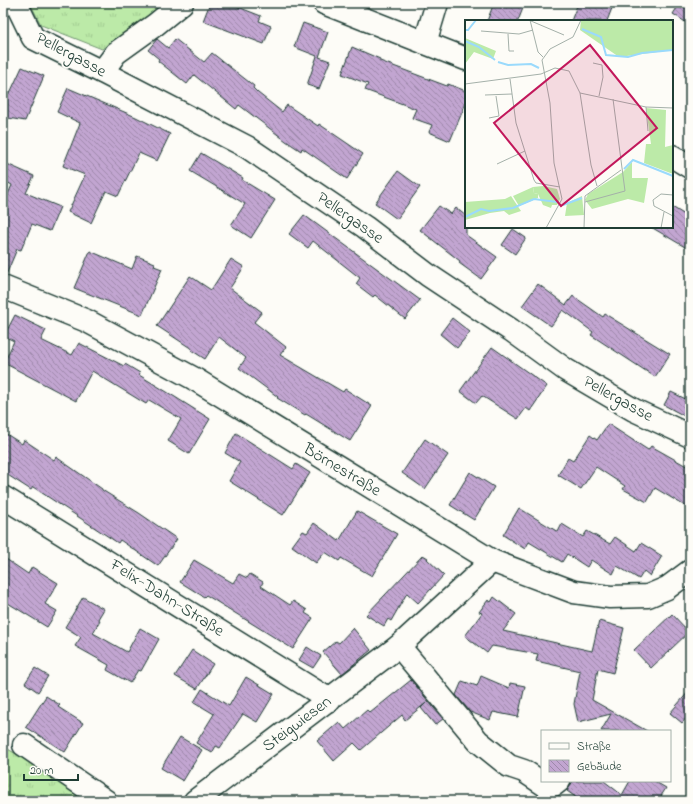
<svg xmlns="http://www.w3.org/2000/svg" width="693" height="804" font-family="'Indie Flower',sans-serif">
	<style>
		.grass { fill: url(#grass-tufts); stroke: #6e946e }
		.building { fill: url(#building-back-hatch); stroke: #1f3d34 }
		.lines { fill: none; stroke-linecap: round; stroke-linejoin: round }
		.minor-casing { stroke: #1f3d34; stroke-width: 25 }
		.minor { stroke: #fdfcf7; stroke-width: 22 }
		.labels { text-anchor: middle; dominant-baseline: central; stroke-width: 4; stroke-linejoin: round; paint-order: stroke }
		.street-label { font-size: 17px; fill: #1f3d34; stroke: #fdfcf7 }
		.inset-river { fill: none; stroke: #9adafc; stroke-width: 2 }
		.inset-road { fill: none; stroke: #a4b0a9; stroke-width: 1 }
		.view { fill: #c2185b; fill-opacity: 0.15; stroke: #c2185b; stroke-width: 2 }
		.inset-edge { fill: none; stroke: #1f3d34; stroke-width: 2 }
	</style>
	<defs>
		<pattern id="grass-tufts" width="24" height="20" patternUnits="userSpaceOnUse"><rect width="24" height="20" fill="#bceaa8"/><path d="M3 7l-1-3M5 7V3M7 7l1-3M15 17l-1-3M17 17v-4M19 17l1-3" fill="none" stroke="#a1ca91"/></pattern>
		<pattern id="building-back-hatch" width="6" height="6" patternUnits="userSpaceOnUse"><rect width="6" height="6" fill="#c2a5d1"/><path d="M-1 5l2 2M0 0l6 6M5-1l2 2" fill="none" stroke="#9d88aa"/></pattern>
	</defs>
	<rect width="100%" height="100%" fill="#fdfcf7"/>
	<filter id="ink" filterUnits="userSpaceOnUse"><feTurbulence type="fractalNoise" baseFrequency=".025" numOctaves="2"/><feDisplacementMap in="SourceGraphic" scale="8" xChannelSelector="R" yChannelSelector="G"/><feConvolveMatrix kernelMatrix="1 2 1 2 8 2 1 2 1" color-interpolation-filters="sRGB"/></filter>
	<g filter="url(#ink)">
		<!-- grass -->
		<g class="grass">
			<polygon points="30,3 166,3 102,49 41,25"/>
			<polygon points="3,746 93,801 3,801"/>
		</g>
		<!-- building -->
		<g class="building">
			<polygon points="210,3 228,3 261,16 259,21 271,26 264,44 203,21"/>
			<polygon points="494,3 525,3 518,21 487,21"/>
			<polygon points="578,3 614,3 607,21 571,21"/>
			<polygon points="680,3 690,3 690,25 673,14"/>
			<polygon points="303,23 328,32 319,57 330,61 319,89 307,85 317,56 294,47"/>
			<polygon points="157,39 168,48 175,39 204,62 212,53 254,86 253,88 258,93 282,112 287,105 318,126 319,124 363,154 347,179 302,148 301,151 286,141 239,105 236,109 194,75 187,84 158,61 159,59 148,50"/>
			<polygon points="352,47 380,59 380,61 447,86 448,84 466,91 466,103 450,141 429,132 432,125 412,118 416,109 365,90 368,84 342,74"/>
			<polygon points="22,67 44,76 25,121 3,117 3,91 10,93"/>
			<polygon points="68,88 136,117 170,134 157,161 139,153 118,196 106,191 91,223 68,212 85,175 63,166 80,123 57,112"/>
			<polygon points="201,153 243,178 242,180 275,200 251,238 231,225 245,204 190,171"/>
			<polygon points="7,164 34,176 26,193 60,207 50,231 32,224 21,250 17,249 6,275 3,275 3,206 12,185 3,180 3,173"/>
			<polygon points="398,171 420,187 397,219 375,203"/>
			<polygon points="439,206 451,214 456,208 466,216 466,235 497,257 481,279 459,263 460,261 420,230"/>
			<polygon points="672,207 690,218 690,250 651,227 672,227"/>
			<polygon points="304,215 420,300 405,319 375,295 373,297 356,284 360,278 313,241 308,248 289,234"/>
			<polygon points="513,229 526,238 515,254 502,245"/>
			<polygon points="90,251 132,269 137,256 155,263 154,266 162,269 142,315 74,288"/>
			<polygon points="231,259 244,267 230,288 262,312 254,322 286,347 280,355 343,392 345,389 372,406 350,441 306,414 305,415 277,398 278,397 239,368 246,358 219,337 205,359 191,350 192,349 157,326 190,276 211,290"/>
			<polygon points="538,284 566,305 573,296 603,317 605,314 670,354 655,377 591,335 593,332 563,310 551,326 522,306"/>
			<polygon points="15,315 46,330 41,340 72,355 79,343 124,366 125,364 140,373 139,375 167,392 210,419 189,454 168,441 181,419 149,400 146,404 92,371 76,401 4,363 14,341 4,336"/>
			<polygon points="452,318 470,332 457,348 440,334"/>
			<polygon points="492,347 547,386 530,411 526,408 518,419 482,396 476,403 460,391"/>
			<polygon points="671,392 690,401 690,419 664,405"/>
			<polygon points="608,424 648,450 651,446 690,468 690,509 655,488 647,502 623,489 625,486 596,467 581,489 558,475 568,458 573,461 590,435 597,440"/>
			<polygon points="3,432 22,444 24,440 54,460 56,457 102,489 102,490 139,513 177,539 158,566 120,540 118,543 33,487 31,490 3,472"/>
			<polygon points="236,433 293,469 296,464 310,473 283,515 229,481 240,462 225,453"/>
			<polygon points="425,439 448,455 425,489 402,473"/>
			<polygon points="470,472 494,487 474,520 450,505"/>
			<polygon points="519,508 558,532 562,524 583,537 587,531 610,544 615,537 636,551 641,543 662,556 650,576 644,571 639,579 617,566 613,574 591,560 587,567 567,554 562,562 529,542 525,549 503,535"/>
			<polygon points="357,511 397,534 372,576 341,558 339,561 325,552 316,563 292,546 303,531 307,533 314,523 339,541"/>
			<polygon points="423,555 428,558 427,559 444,575 418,603 407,593 391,621 388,619 384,626 366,615"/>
			<polygon points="3,557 28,574 32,567 58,583 45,604 57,611 47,627 3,600"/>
			<polygon points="194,560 233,583 239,574 247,578 250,574 263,582 261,586 290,605 293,601 307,610 305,613 313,618 293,649 206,595 204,597 180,582"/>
			<polygon points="83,597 104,609 98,619 100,620 93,633 127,652 140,628 159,639 141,671 138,670 130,683 107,670 109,665 75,646 81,637 65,627"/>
			<polygon points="494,597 516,614 503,631 592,651 599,621 624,628 613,673 598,669 592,700 647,731 601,731 611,714 578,722 574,704 580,671 536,661 538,654 492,646 487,653 465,636 482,613 479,612 488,600 491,602"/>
			<polygon points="672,614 689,632 651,668 634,650"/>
			<polygon points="353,628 371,650 342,674 323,652 336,641 339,643"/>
			<polygon points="307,647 321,656 313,668 299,660"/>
			<polygon points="192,650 213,664 197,689 175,676"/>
			<polygon points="35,668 48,676 38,692 25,683"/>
			<polygon points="481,676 509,688 510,683 525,686 518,717 493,712 490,720 470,712 456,695 462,681 477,686"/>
			<polygon points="246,677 274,694 257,722 243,714 220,748 216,746 212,753 196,743 214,714 194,702 202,689 229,706"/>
			<polygon points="411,680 443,719 435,725 421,708 426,703 405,720 402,715 361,750 354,743 334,761 317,741 339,722 345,729 367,710 370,713"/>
			<polygon points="690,690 690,714 682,723 670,713"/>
			<polygon points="46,696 60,705 58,707 83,723 65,752 26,727"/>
			<polygon points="180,737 202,750 183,781 161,768"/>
			<polygon points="573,781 604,781 622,795 630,781 654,781 666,788 658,801 581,801 567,791"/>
		</g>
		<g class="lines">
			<!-- minor casing -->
			<g class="minor-casing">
				<g id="minor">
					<polyline points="16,3 33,38 102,72 247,147 365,227 428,275 511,330 566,370 634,410 690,436"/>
					<polyline points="324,3 466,59"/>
					<polyline points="425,43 437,3"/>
					<polyline points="102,72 116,53 155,25 182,3"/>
					<polyline points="672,156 690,167"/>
					<polyline points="3,287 87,321 193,378 492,561 574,592 610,597 648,596 667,588 690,571"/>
					<polyline points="3,497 330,700"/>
					<polyline points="399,646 478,741 509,766 524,771 545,785 554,785 559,781"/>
					<polyline points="24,745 106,801"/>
					<polyline points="195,801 399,646 492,561"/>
				</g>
			</g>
			<!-- minor -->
			<use href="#minor" class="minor"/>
		</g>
	</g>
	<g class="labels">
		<!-- street labels -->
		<g class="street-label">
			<text transform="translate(71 55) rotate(28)">Pellergasse</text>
			<text transform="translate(350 218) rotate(35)">Pellergasse</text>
			<text transform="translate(618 399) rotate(29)">Pellergasse</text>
			<text transform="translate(342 470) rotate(31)">Börnestraße</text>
			<text transform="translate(167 598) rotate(32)">Felix-Dahn-Straße</text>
			<text transform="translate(297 724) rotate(-37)">Steigwiesen</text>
		</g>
	</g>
	<!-- overview -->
	<g transform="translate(465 20)">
		<rect width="208" height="208" fill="#fdfcf7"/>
		<path d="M0,18l31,13 -3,8 -19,-7 -9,12zM181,88l20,2 -1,37 8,-2v29l-29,-11 2,-19h5zM167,142v16h16l-4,25 -16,-4 -36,10 -7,-9 3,-6 35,-22zM78,166l14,3 3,10 -3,6h-5l-1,3 -8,-3 -5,-11 -4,-1 -1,-6zM46,176l10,15 -12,4 -5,-4 -14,2 -25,7v-18l40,-3z" fill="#bceaa8"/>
		<path d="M116,0h92v30l-54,7 -39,-27z" fill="#bceaa8"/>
		<path d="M68,167l1,6 4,1v4l-19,8 -6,-10zM117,176l2,19 -19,1 2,-13z" fill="#bceaa8"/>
		<path class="inset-river" d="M117,9l19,8 5,18 22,2 14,-4 31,-3M0,10h3l8,-10M0,21l14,6 16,13M33,42l10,3 23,-1 8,4M159,149l9,-9 40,16M98,185l19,-7M0,197l16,-8 8,2 24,-3 21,-9 23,3"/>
		<path class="inset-road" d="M65,0l8,32 5,5M66,1l33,14M16,11l38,3 14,-4M43,14l1,17h5M128,43l9,2 1,12 -4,19M45,59l6,44 18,57 2,3 24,4M0,64l76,-10 14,-6 14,3 11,22 11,72 6,21M115,73l66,14 27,1M20,75l27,-1M181,87l2,24M24,98l10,-2 -3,-20M32,144l28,-13M208,175l-12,-1 -8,6 1,6 19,10M120,182l40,-11 -12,-92M81,208l16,-29 -8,-36 -4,-60 -8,-43 8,-11 23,-12 8,-17M119,208l1,-32 36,-26M196,208l3,-16"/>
		<path class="view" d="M125,25l67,83 -96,78 -67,-83z"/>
		<rect width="208" height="208" class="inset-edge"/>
	</g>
	<!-- margin -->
	<rect width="693" height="804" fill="none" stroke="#fdfcf7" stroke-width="16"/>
	<rect x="8" y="8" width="677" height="788" fill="none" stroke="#1f3d34" stroke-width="1.5" filter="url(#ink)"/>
	<!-- legend -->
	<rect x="541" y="730" width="130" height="52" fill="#fdfcf7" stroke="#a4b0a9"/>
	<rect x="549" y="743" width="20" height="6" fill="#fdfcf7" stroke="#a4b0a9"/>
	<text x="577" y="750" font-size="12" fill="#1f3d34">Straße</text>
	<rect x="549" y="760" width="20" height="12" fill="url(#building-back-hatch)" stroke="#a4b0a9"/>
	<text x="577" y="770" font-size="12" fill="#1f3d34">Gebäude</text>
	<!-- scale -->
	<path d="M24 774v6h54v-6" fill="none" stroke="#1f3d34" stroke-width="2"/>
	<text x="30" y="774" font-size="12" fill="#1f3d34" stroke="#fdfcf7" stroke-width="3" paint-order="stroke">20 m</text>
</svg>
